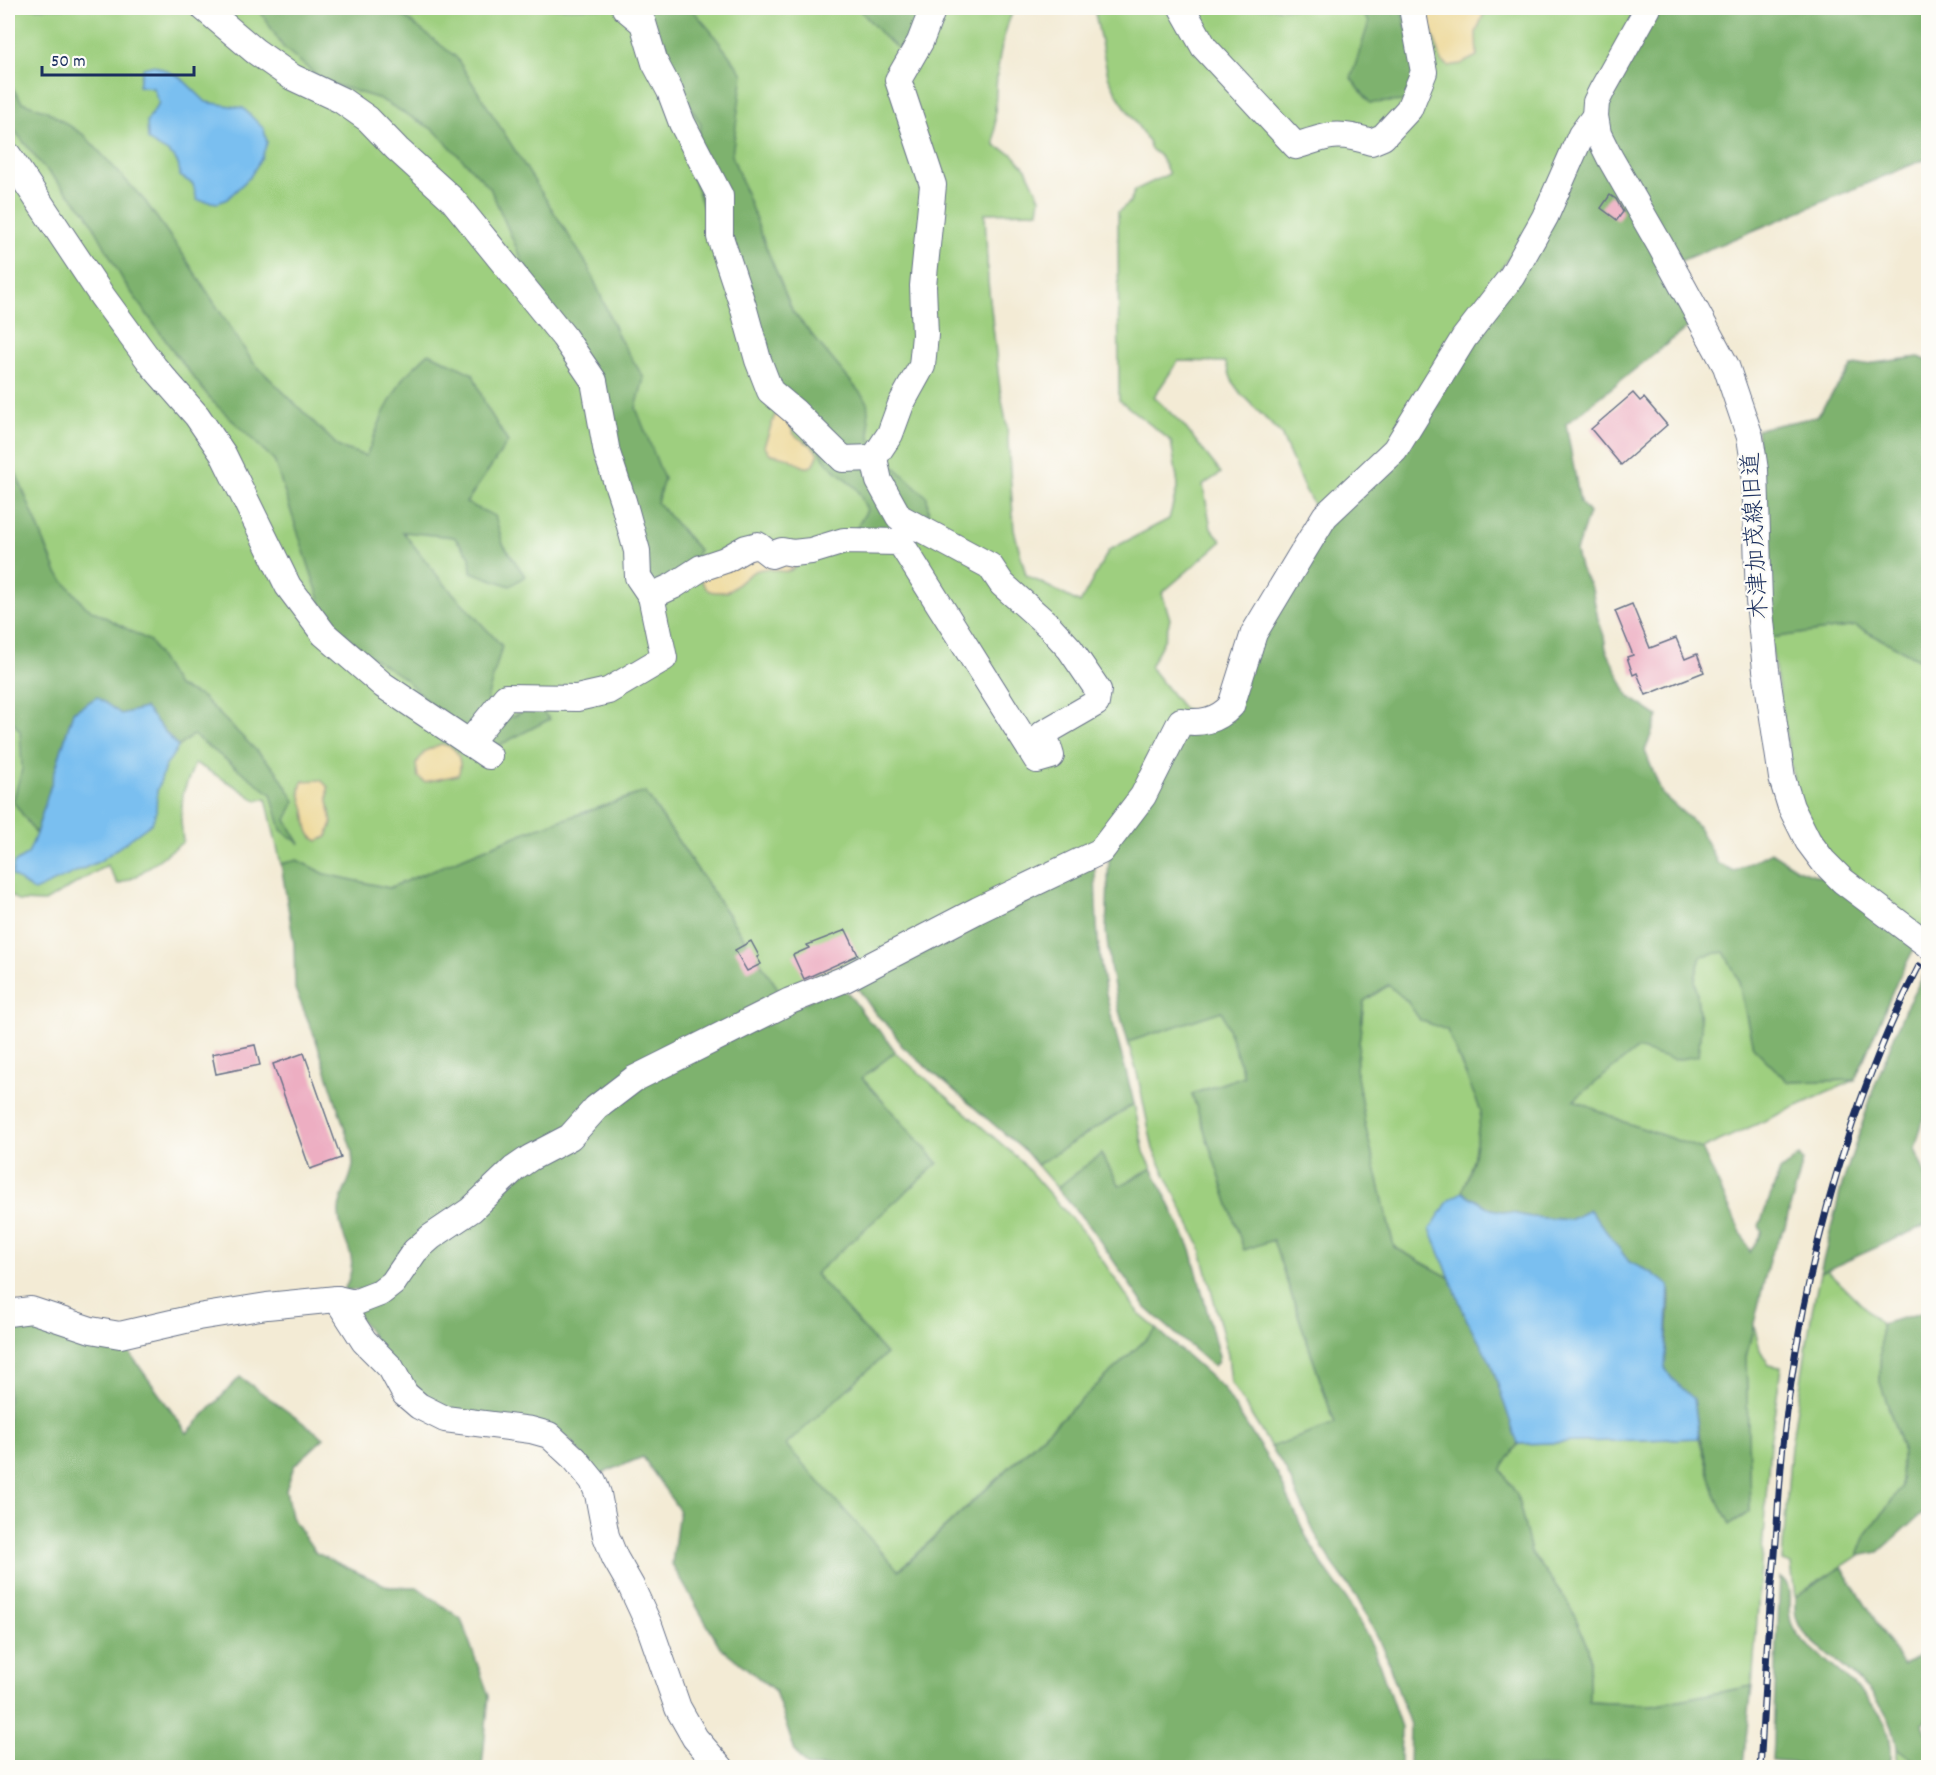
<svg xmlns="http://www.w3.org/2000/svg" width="1936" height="1775" font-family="Dekko,'Klee One',sans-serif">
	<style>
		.green { fill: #9ecf7f; stroke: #5c7f6e; stroke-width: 1.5 }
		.forest { fill: #7eb26e; stroke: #4c7066; stroke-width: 1.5 }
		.sand { fill: #eeda9e; stroke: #84847e; stroke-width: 1.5 }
		.water { fill: #7abff0; stroke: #4a77a7; stroke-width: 1.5 }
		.building { fill: #edaec2 }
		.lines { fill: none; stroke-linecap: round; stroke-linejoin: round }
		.minor-casing { stroke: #677188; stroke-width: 28 }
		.minor { stroke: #fff; stroke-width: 26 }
		.rail-casing { stroke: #1b2f5e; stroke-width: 7 }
		.rail { stroke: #fdfcf7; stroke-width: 4.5; stroke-dasharray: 14; stroke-linecap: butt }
		.labels { text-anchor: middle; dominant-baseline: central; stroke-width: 4.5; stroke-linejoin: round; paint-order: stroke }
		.street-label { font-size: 24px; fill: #1b2f5e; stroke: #fdfcf7 }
	</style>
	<rect width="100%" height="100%" fill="#fdfcf7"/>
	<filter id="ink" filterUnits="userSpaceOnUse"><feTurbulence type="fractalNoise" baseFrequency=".0167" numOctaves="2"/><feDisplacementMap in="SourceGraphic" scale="12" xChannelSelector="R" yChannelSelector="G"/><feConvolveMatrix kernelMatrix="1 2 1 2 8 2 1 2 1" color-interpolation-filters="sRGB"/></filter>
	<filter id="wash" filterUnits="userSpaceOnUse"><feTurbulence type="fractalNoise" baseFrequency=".008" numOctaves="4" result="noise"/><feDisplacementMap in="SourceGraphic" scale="24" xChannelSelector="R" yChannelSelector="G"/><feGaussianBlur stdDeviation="1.35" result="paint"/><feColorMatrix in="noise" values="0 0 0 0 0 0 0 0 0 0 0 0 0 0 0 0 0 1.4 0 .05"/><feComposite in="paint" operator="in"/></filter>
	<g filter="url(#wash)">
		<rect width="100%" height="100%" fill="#f3ebd5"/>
		<!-- green -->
		<g class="green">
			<path d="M8,8h1006c-20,45 -19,90 -19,138l18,8 13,15 14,29 -2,14 -53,1 3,69 12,107 7,38 7,103 12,45 54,28 29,-53 60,-31 9,-34 -7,-44 -52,-41 -1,-188 12,-10 5,-12 34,-16 -9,-18 -9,-7 -3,-8 -30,-45 -10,-20 -14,-68h546l-103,206 -148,230 -70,71 -16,-29 -22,-52 -40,-40 -8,-11 -8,-21 -47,-1 -24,36 30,29 37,47 -18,12 8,43 11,13 -60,52 8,26 -5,19 -15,29 32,40 11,7 -102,135 -306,150 -140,-207 -119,40 -137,56 -64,-14 -28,-14 -16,4 -15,-66 -9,3 -22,-15 -40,-23 -12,30 -2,28 2,21 -48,35 -17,7 -11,-19 -62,37 -27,-1 -10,-8z"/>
			<polygon points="1856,626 1928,664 1928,935 1829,855 1797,801 1770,638"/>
			<polygon points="1724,952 1738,978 1753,1047 1788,1082 1855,1080 1702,1149 1627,1123 1573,1101 1637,1049 1674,1060 1701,1030 1695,979 1701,955"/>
			<polygon points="1389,985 1407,1001 1420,1020 1447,1030 1481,1111 1473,1161 1462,1192 1449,1201 1431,1229 1450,1278 1394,1247 1365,1125 1356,1069 1364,1001"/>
			<polygon points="1222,1010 1244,1076 1192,1094 1244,1249 1273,1240 1335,1425 1271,1447 1231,1383 1228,1355 1200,1246 1153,1149 1138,1077 1128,1042"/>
			<polygon points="895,1052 1019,1159 1084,1233 1139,1314 1157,1329 898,1571 785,1445 886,1354 815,1274 938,1163 862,1078"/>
			<polygon points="1134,1104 1144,1152 1152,1168 1120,1186 1101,1154 1057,1188 1037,1165"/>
			<polygon points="1827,1270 1881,1324 1880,1382 1902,1448 1901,1488 1866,1535 1858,1556 1795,1597 1791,1564 1782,1561 1791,1446 1812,1311 1820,1273"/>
			<polygon points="1754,1325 1760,1350 1769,1365 1781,1367 1770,1444 1752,1686 1653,1705 1589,1702 1589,1648 1569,1604 1531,1552 1517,1495 1501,1469 1518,1444 1699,1438 1715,1495 1730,1524 1750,1512 1746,1357"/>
			<polygon points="1897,1748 1923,1767 1897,1768"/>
		</g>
		<!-- forest -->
		<g class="forest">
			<polygon points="258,8 393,8 456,57 588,266 619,338 644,378 636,408 664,479 657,502 699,550 690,566 656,587 644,575 608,410 531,281 490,188 434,130 380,99 323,81 283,47"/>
			<polygon points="639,8 691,8 710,30 743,74 732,155 766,247 793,312 867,401 871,445 927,497 929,516 879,535 856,529 867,510 857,489 827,463 814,441 760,388 710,225 689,168 701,125 668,68"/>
			<polygon points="858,8 925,8 921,40 899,49 885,38"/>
			<polygon points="1358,8 1401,8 1425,100 1370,103 1351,78 1369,22"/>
			<polygon points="1658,8 1928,8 1928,158 1678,262 1619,159 1604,117 1611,91"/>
			<polygon points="8,81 22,102 47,111 84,135 145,201 182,253 252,361 339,447 366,456 384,412 403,378 429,353 473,374 486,406 508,442 466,503 495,516 503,544 525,576 510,586 471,572 470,556 454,537 403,532 440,579 502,646 487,699 503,721 535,706 550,719 496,747 459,732 405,679 363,651 325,615 274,460 212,401 176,355 124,282 86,212 40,163 8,122"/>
			<polygon points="1590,131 1693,323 1566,424 1580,502 1589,513 1576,551 1580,568 1592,589 1598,619 1604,636 1606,649 1629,697 1658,716 1645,751 1662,794 1697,825 1718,864 1735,871 1771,852 1797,869 1827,879 1915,947 1898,979 1855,1080 1788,1082 1753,1047 1738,978 1724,952 1701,956 1695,979 1701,1030 1698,1056 1674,1060 1637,1049 1574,1100 1627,1123 1702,1149 1750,1252 1762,1232 1759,1226 1780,1171 1799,1156 1803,1161 1784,1230 1770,1256 1746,1357 1750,1512 1730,1524 1715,1495 1700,1438 1694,1400 1672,1379 1665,1368 1670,1298 1669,1286 1652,1273 1629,1262 1590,1210 1569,1220 1531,1217 1491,1209 1462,1192 1473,1161 1481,1111 1447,1030 1420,1020 1407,1001 1388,985 1364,1001 1356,1069 1365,1125 1394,1247 1450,1278 1467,1320 1490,1361 1518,1444 1501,1470 1517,1495 1531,1552 1569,1604 1589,1648 1589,1702 1653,1705 1752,1686 1743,1764 1735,1768 1409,1767 1410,1725 1383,1647 1356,1596 1331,1562 1314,1532 1286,1470 1271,1447 1335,1424 1273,1240 1244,1250 1192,1094 1244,1076 1222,1011 1128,1042 1118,1007 1110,966 1106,931 1109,856 1182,737 1196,728 1232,720 1259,635 1326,524 1397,459"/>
			<polygon points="1919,357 1928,361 1928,664 1856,626 1770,638 1757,429 1816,417 1852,366"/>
			<polygon points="8,448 14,468 57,573 86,607 150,641 177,686 202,697 276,770 295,801 286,820 300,844 281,830 271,794 193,735 178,747 145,708 121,714 97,698 73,712 36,834 13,801 22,769 20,731 8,715"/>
			<path d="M645,792l140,207 -154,75 -254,216h-33c19,-38 -3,-42 -5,-76 -1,-17 12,-32 14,-49 0,-4 -1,-9 -1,-14l-37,-114 -20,-48 -1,-45 -13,-80 16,-4 28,14 64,14 137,-56z"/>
			<path d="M1088,861l7,8c1,32 1,64 6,96 6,47 23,93 33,139l-97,61 -11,-13 -124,-106 -10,-16 -17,-17 -18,-26z"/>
			<polygon points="1928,967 1928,1102 1915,1149 1928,1181 1926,1225 1820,1273 1842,1185 1874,1088 1904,1011"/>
			<polygon points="838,986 849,994 867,1019 885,1036 895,1052 862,1078 938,1163 815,1274 886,1354 786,1445 899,1571 1157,1329 1223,1388 1278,1475 1306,1536 1324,1567 1348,1601 1375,1651 1401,1727 1400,1767 807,1767 795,1752 775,1691 720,1647 672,1564 679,1510 643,1457 598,1475 568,1438 448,1413 412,1394 354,1310 419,1255 637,1085"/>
			<polygon points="1101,1154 1120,1186 1152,1168 1191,1249 1219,1357 1217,1363 1213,1366 1146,1308 1091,1228 1057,1188"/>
			<polygon points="1928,1311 1928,1508 1879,1552 1858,1556 1866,1535 1901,1488 1902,1447 1880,1382 1881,1324"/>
			<polygon points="31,1317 121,1341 187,1433 240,1377 324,1438 294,1466 286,1490 291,1517 316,1553 389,1587 417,1587 461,1619 489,1696 482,1767 8,1767 8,1319"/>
			<path d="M1842,1567l61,98 25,-17v70l-5,6 5,14v29h-5l-26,-19c-6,-47 -39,-68 -73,-97 -11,-9 -22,-17 -27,-31 -3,-7 -2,-15 -2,-23z"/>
			<path d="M1780,1577c14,8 7,27 10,40 1,10 8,18 14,25 14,11 26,23 40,34 29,26 53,49 46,91h-77l-9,-3 -32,-3z"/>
		</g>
		<!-- sand -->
		<g class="sand">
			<path d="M1428,8h58l-10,25 1,23 -16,8 -12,2 -8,-5c-3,-18 -14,-34 -13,-53z"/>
			<path d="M783,414c2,3 5,5 7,9 2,5 1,9 6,13 9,8 16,5 22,19 -7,21 -16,10 -30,3 -6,-3 -13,-2 -19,-5l-5,-7 11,-31z"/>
			<path d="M738,550l59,14c-9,15 -22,3 -35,5 -15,2 -23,18 -36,23 -14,0 -19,2 -25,-12z"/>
			<path d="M441,744c4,1 7,1 10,3 9,5 11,20 7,28l-33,7 -7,-5 -2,-13 9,-13z"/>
			<path d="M321,780l7,7v14l4,22 -5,14 -9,4c-13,-6 -10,-16 -13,-29 -1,-10 -9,-21 -2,-31z"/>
		</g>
		<!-- water -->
		<g class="water">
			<path d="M154,65l26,12 26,25 37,6 21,21 3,14 -5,14 -12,20 -23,22 -9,4 -21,-3 -4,-16 -13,-8c-1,-25 -15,-23 -32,-36l-1,-19 12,-18 -6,-15 -15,-2 5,-18z"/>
			<polygon points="97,697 121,714 145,708 178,747 165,767 157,791 156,812 152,823 100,861 34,891 12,875 14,863 28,854 36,834 73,712"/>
			<polygon points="1462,1192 1491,1209 1531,1217 1569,1220 1590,1210 1629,1262 1652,1273 1669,1286 1665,1368 1672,1379 1694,1399 1699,1438 1518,1444 1490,1361 1467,1320 1430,1229 1449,1200"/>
		</g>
		<g id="blocks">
			<!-- building -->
			<g class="building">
				<polygon points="1610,195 1616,199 1623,212 1617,220 1601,208"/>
				<polygon points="1633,393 1640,401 1644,398 1667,425 1621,465 1591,429"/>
				<polygon points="1632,604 1650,648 1676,638 1685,659 1697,654 1704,672 1646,695 1637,673 1633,675 1627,657 1633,655 1615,611"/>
				<polygon points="846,930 858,955 804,979 793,955 809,948 807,945"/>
				<polygon points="751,941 759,956 757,957 761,964 747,971 735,950"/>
				<polygon points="255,1045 260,1065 216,1074 212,1054"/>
				<polygon points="304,1053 341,1158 310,1169 273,1064"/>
			</g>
		</g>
	</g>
	<g filter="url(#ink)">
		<use href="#blocks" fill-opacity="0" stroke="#677188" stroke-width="1.5"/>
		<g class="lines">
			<!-- minor casing -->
			<g class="minor-casing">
				<g id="minor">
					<polyline points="204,8 255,51 292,77 341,100 368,119 397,149 452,199 564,337 594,381 607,453 623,501 637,551 638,577 651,596"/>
					<polyline points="625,8 643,23 655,63 670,91 682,123 720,196 720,237 743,306 758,360 770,391 795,412 843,459 874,458"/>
					<path d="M1182,8l22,39 92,99c32,-11 42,-15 75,-4l12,-5 26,-28 15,-37 -12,-64"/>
					<polyline points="1648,8 1602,90 1596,102 1595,116 1598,134 1610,158 1660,245 1726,366 1750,437 1755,470 1759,601 1766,670 1782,778 1791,807 1808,841 1823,861 1843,881 1928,945"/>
					<polyline points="8,155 102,296 154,367 197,416 223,454 288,586 324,634 383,685 489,756"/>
					<polyline points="469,743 506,697 577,698 608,691 664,658 651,596 673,586 701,568 725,560 746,548 758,545 771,555 782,551 793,553 811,551 844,541 900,542 1037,760 1051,756 1044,733 1096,703 1098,690 1070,649 1049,626 1002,584 990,566 899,517 879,481 874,458 890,434 901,404 922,366 925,335 923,286 933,185 898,80 920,42 933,8"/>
					<polyline points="337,1299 364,1341 391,1368 405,1394 419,1406 445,1419 531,1430 549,1435 575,1459 593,1481 598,1494 606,1536 615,1558 631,1586 649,1625 678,1708 695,1738 721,1768"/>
					<path d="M8,1313l23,-3 60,20 29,5 78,-18 69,-11 70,-7 17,4 26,-10 13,-10 22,-32 16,-14 40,-27 43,-41 16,-11 40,-21 26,-29 38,-29 156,-78 55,-22 133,-69 123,-59 42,-55 38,-75c20,3 36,0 50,-15l23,-73 47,-78 24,-39 70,-66 69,-112 48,-62 33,-59 36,-82 14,-19"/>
				</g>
			</g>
			<!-- minor -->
			<use href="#minor" class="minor"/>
			<!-- rail casing -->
			<g class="rail-casing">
				<path id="rail" d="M1760,1768c4,-58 6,-116 11,-173 1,-14 3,-27 4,-41 3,-36 4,-73 8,-109 17,-161 61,-334 136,-479"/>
			</g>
			<!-- rail -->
			<use href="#rail" class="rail"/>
		</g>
	</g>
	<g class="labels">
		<!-- street labels -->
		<g class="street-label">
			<text transform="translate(1757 536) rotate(-93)">木津加茂線旧道</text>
		</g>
	</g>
	<!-- margin -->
	<rect width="1936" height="1775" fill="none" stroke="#fdfcf7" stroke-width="30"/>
	<!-- scale -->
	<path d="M42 66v9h152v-9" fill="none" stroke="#1b2f5e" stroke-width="3"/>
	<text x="51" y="66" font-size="18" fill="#1b2f5e" stroke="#fdfcf7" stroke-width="4.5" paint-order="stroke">50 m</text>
</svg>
